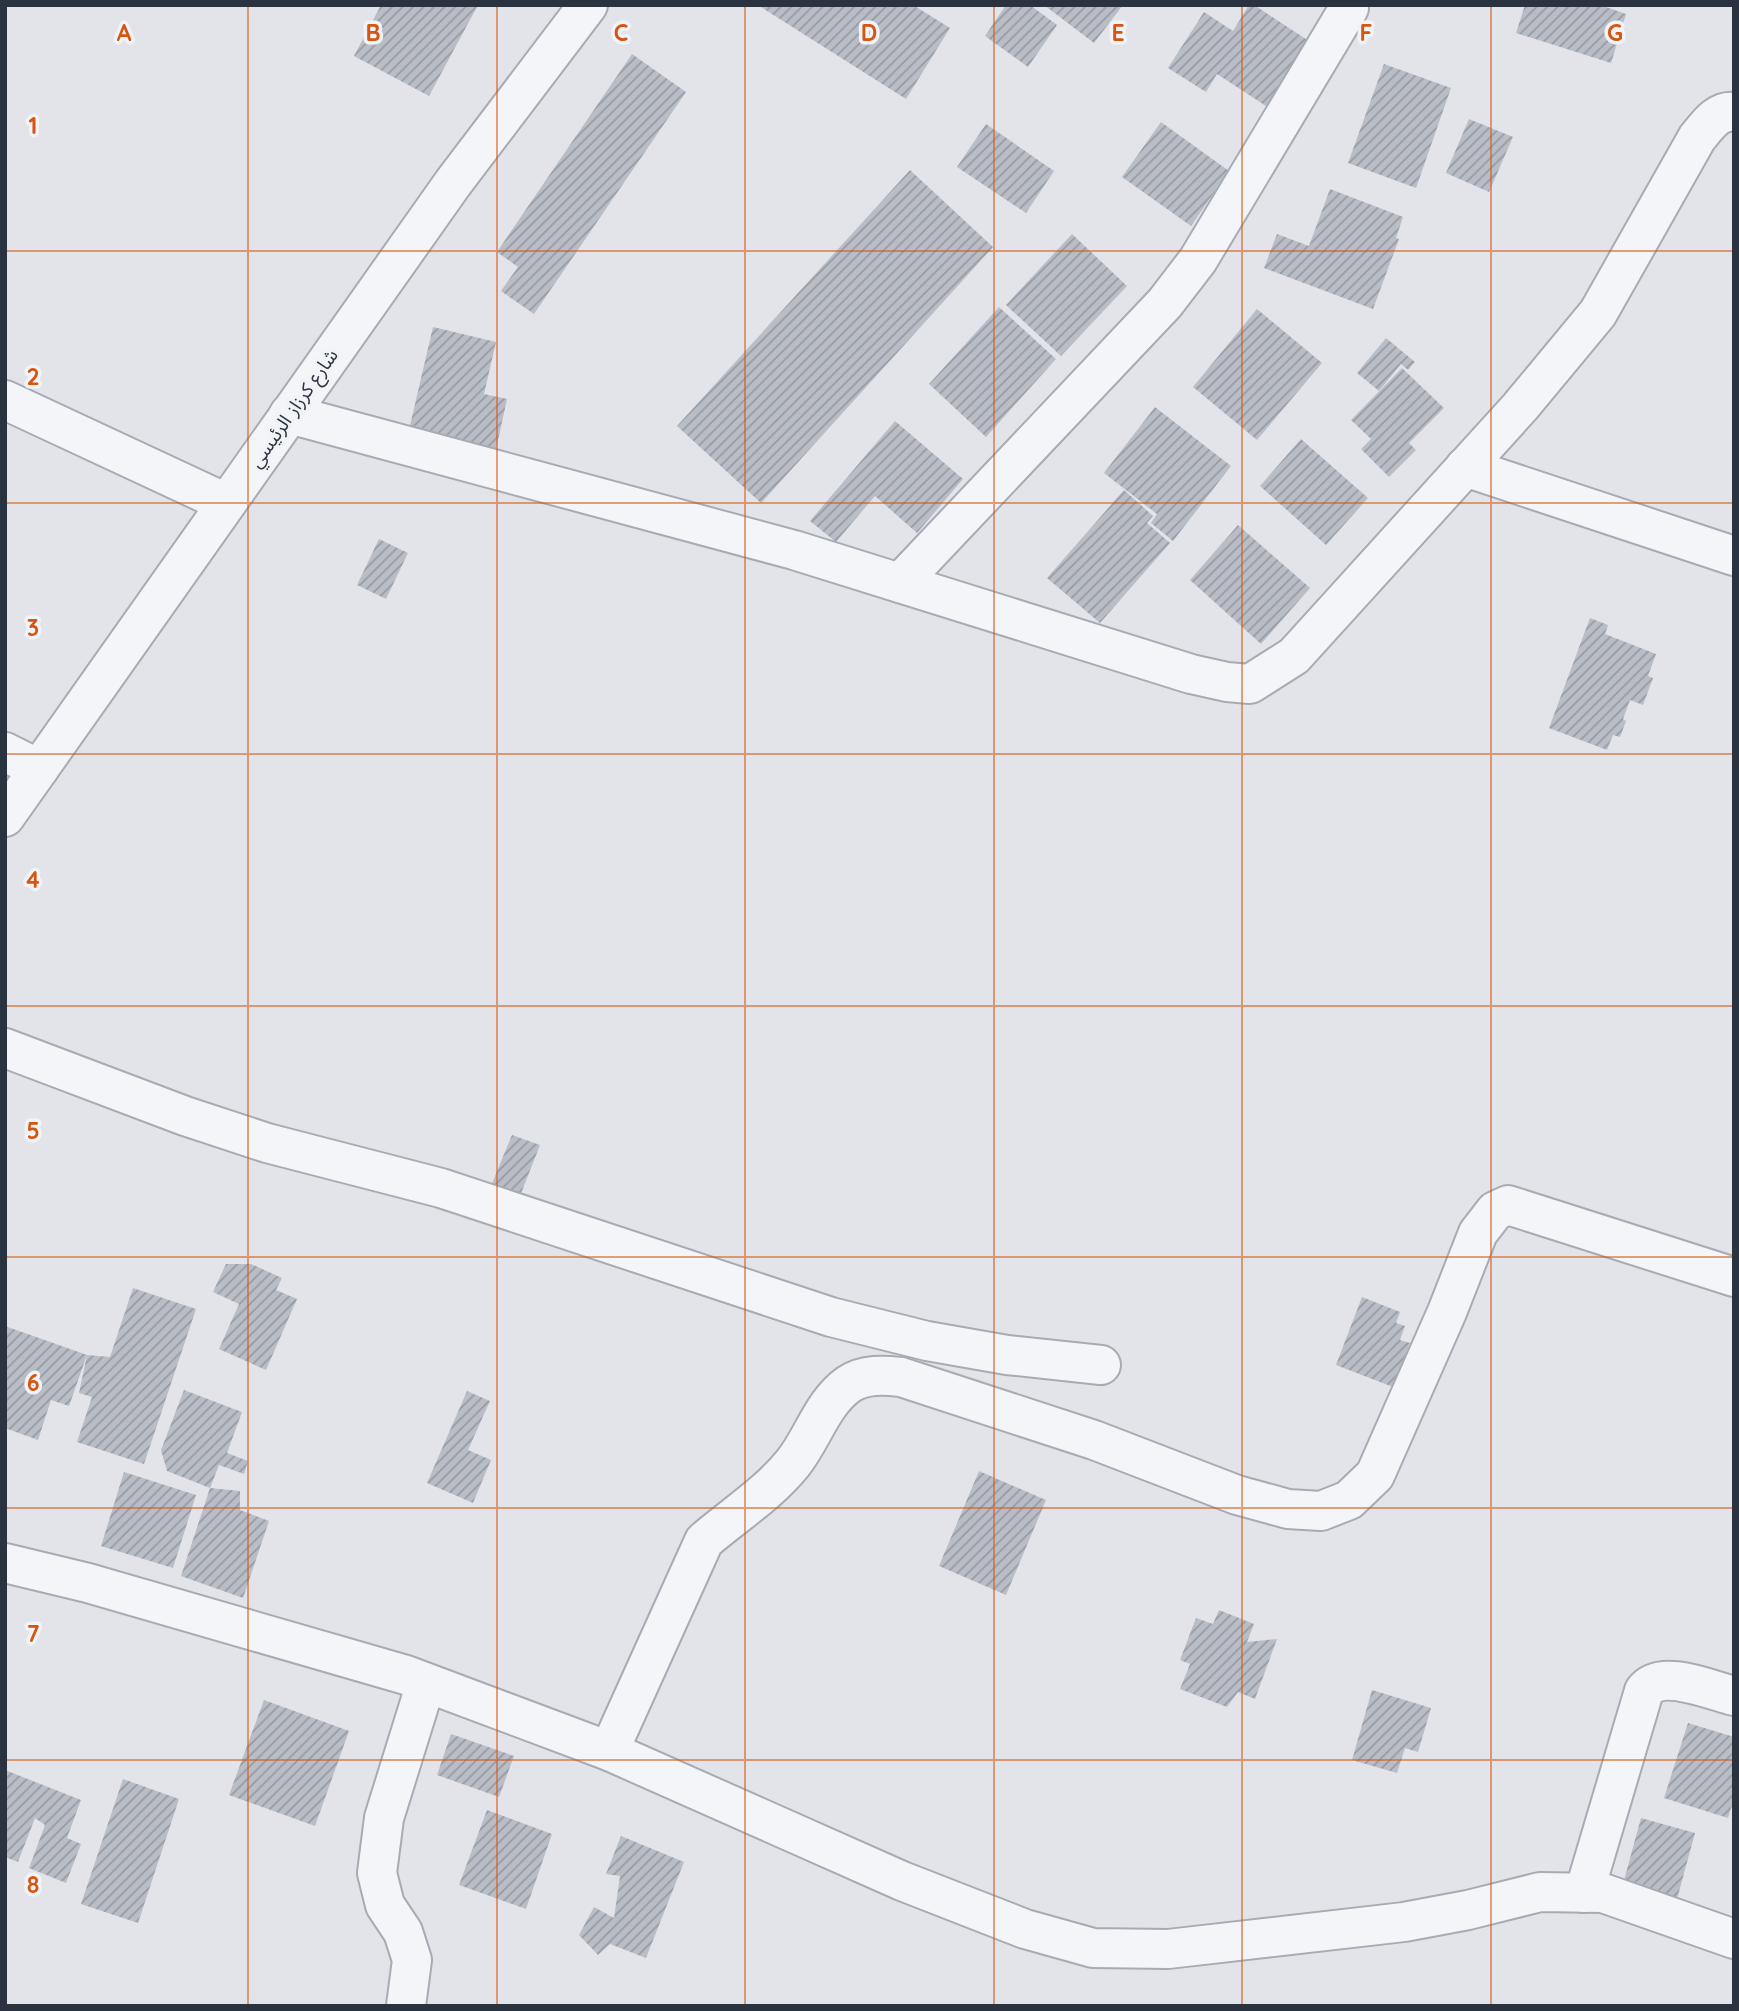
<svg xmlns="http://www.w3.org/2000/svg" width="1739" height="2011" font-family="Quicksand,'Noto Sans Arabic',sans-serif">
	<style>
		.building { fill: url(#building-hatch) }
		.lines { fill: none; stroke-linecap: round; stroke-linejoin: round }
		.minor-casing { stroke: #a7abb3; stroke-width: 42 }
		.tertiary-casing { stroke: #a7abb3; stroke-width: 42 }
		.minor { stroke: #f4f5f8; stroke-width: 38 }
		.tertiary { stroke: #f4f5f8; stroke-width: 38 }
		.grid { fill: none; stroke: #d55511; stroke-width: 2; stroke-opacity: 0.55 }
		.labels { text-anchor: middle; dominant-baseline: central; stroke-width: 7; stroke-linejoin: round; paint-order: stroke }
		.street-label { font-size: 19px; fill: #2b3240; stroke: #f1f3f7 }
		.grid-label { font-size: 23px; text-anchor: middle; font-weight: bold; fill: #d55511; stroke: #f1f3f7; stroke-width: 7; stroke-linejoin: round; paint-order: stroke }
	</style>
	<defs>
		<pattern id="building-hatch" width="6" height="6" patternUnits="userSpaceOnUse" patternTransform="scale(1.75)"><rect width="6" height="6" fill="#b9bdc6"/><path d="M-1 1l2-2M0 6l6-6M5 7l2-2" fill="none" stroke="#979aa2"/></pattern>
	</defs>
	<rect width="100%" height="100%" fill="#e2e4e9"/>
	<!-- building -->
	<g class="building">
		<polygon points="381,5 478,5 429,96 354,56"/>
		<polygon points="762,5 913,5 950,28 906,99 761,7"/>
		<polygon points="1006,5 1030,5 1057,25 1028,67 985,36"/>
		<polygon points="1044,5 1123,5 1094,43"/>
		<polygon points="1249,5 1254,5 1312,43 1269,108 1217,74 1206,92 1168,68 1204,12 1233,31"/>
		<polygon points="1525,5 1600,5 1626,14 1611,63 1516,33"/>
		<polygon points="632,54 686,92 534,314 501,291 518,267 497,252"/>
		<polygon points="1384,64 1451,88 1416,188 1348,163"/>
		<polygon points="1469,119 1513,137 1489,192 1446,173"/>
		<polygon points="1161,122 1229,171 1191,226 1122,177"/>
		<polygon points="986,124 1054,171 1026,213 957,167"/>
		<polygon points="910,170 993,247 761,503 677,426"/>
		<polygon points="1330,189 1403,217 1396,238 1399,239 1373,309 1264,268 1277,234 1309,246"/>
		<polygon points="1072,234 1127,286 1061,356 1006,305"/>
		<polygon points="999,307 1056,359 986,437 929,384"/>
		<polygon points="1257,309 1322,363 1257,440 1193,387"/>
		<polygon points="433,327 496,342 484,394 507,399 495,454 408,434"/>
		<polygon points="1386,338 1415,362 1408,370 1401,364 1379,391 1357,373"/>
		<polygon points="1402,368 1444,408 1409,443 1416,450 1389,477 1361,449 1371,439 1351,420"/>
		<polygon points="1155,407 1231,466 1173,541 1151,523 1157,514 1104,473"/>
		<polygon points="895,421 963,479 917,533 875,496 836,542 810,521"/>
		<polygon points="1301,439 1368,498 1326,545 1260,486"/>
		<polygon points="1124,490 1153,516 1147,523 1170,543 1100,623 1047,578"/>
		<polygon points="1238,525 1310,588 1261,644 1190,580"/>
		<polygon points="379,539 408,553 386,599 357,585"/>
		<polygon points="1590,618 1608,625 1605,634 1656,654 1648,676 1653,678 1643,705 1630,700 1623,719 1626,721 1620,737 1613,735 1607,750 1549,728"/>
		<polygon points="512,1135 540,1145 520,1196 491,1186"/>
		<polygon points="226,1264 251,1264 282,1278 276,1290 297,1299 266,1370 219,1349 239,1304 213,1292"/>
		<polygon points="133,1288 196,1309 144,1464 77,1442 92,1397 79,1393 87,1355 69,1406 51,1400 38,1440 5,1428 5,1326 87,1355 110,1357"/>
		<polygon points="1362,1297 1400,1312 1396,1323 1405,1326 1400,1340 1410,1343 1393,1387 1336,1365"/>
		<polygon points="184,1390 242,1412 227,1453 248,1461 244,1474 219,1465 210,1488 167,1471 161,1450"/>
		<polygon points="467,1391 490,1401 468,1450 491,1460 473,1503 427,1483"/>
		<polygon points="979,1471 1046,1500 1006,1595 939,1566"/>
		<polygon points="124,1472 196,1495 173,1568 101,1546"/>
		<polygon points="210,1488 240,1491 240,1510 269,1521 243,1598 181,1576"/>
		<polygon points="1219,1610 1254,1624 1247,1642 1277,1639 1255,1699 1238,1692 1227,1707 1180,1689 1190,1664 1180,1660 1196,1618 1213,1624"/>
		<polygon points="1372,1690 1431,1708 1418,1752 1405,1748 1397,1773 1352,1760"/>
		<polygon points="264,1700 349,1731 315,1826 229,1795"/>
		<polygon points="1688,1723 1734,1737 1734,1799 1728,1818 1664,1798"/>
		<polygon points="451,1734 514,1756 499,1797 437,1775"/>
		<polygon points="5,1770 81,1800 67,1838 81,1844 66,1883 29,1868 45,1825 35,1818 18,1862 5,1857"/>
		<polygon points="123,1779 179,1799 138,1923 81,1904"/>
		<polygon points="487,1810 552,1834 526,1909 459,1885"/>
		<polygon points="1641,1818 1695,1833 1677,1899 1623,1884"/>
		<polygon points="621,1836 684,1862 646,1958 610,1944 598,1955 579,1935 594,1907 614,1918 620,1876 606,1874"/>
	</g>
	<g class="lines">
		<!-- minor casing -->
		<g class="minor-casing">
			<g id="minor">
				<polyline points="5,400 226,503"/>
				<path d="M289,414l505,136 397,124 36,8 23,2 44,-28 226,-249 78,-94 99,-175c10,-12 20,-28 37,-26"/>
				<polyline points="1465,467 1734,556"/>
				<polyline points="900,583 1165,303 1198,260 1349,8"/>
				<polyline points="5,752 39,769"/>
				<polyline points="5,1048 185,1116 267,1143 441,1188 831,1317 927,1341 1007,1355 1101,1365"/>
				<polyline points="5,1563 88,1583 406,1675 609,1751 902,1881 1025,1929 1093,1948 1168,1949 1404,1922 1468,1910 1540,1892 1603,1893 1734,1939"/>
				<path d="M609,1751l95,-210c30,-26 64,-47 89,-78 20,-25 29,-60 56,-79 16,-10 34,-9 52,-7l193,63 143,55 51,14 33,2 28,-11 26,-25 72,-163 31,-79 17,-22 13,-6 226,72"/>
				<path d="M1584,1893l60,-202c17,-23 66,-1 90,5"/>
				<polyline points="406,2006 412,1960 403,1932 385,1905 377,1873 384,1818 426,1683"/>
			</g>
		</g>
		<!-- tertiary casing -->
		<g class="tertiary-casing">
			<polyline id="tertiary" points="5,817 453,183 588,5"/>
		</g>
		<!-- minor -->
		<use href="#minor" class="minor"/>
		<!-- tertiary -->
		<use href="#tertiary" class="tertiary"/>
	</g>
	<!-- grid -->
	<path class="grid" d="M248,5v2001M497,5v2001M745,5v2001M994,5v2001M1242,5v2001M1491,5v2001M5,251h1729M5,503h1729M5,754h1729M5,1006h1729M5,1257h1729M5,1508h1729M5,1760h1729"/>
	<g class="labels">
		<!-- street labels -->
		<g class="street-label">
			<text transform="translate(293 408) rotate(-55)">شارع كرزاز الرئيسي</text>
		</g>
	</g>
	<g class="grid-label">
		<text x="124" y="41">A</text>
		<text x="373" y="41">B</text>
		<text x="621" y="41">C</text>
		<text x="869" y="41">D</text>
		<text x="1118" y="41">E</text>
		<text x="1366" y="41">F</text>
		<text x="1615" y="41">G</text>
		<text x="33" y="134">1</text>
		<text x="33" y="385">2</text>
		<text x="33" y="636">3</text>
		<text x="33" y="888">4</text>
		<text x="33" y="1139">5</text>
		<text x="33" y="1391">6</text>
		<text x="33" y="1642">7</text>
		<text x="33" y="1893">8</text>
	</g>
	<!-- border -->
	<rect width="1739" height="2011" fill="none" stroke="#2b3240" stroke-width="14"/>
</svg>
